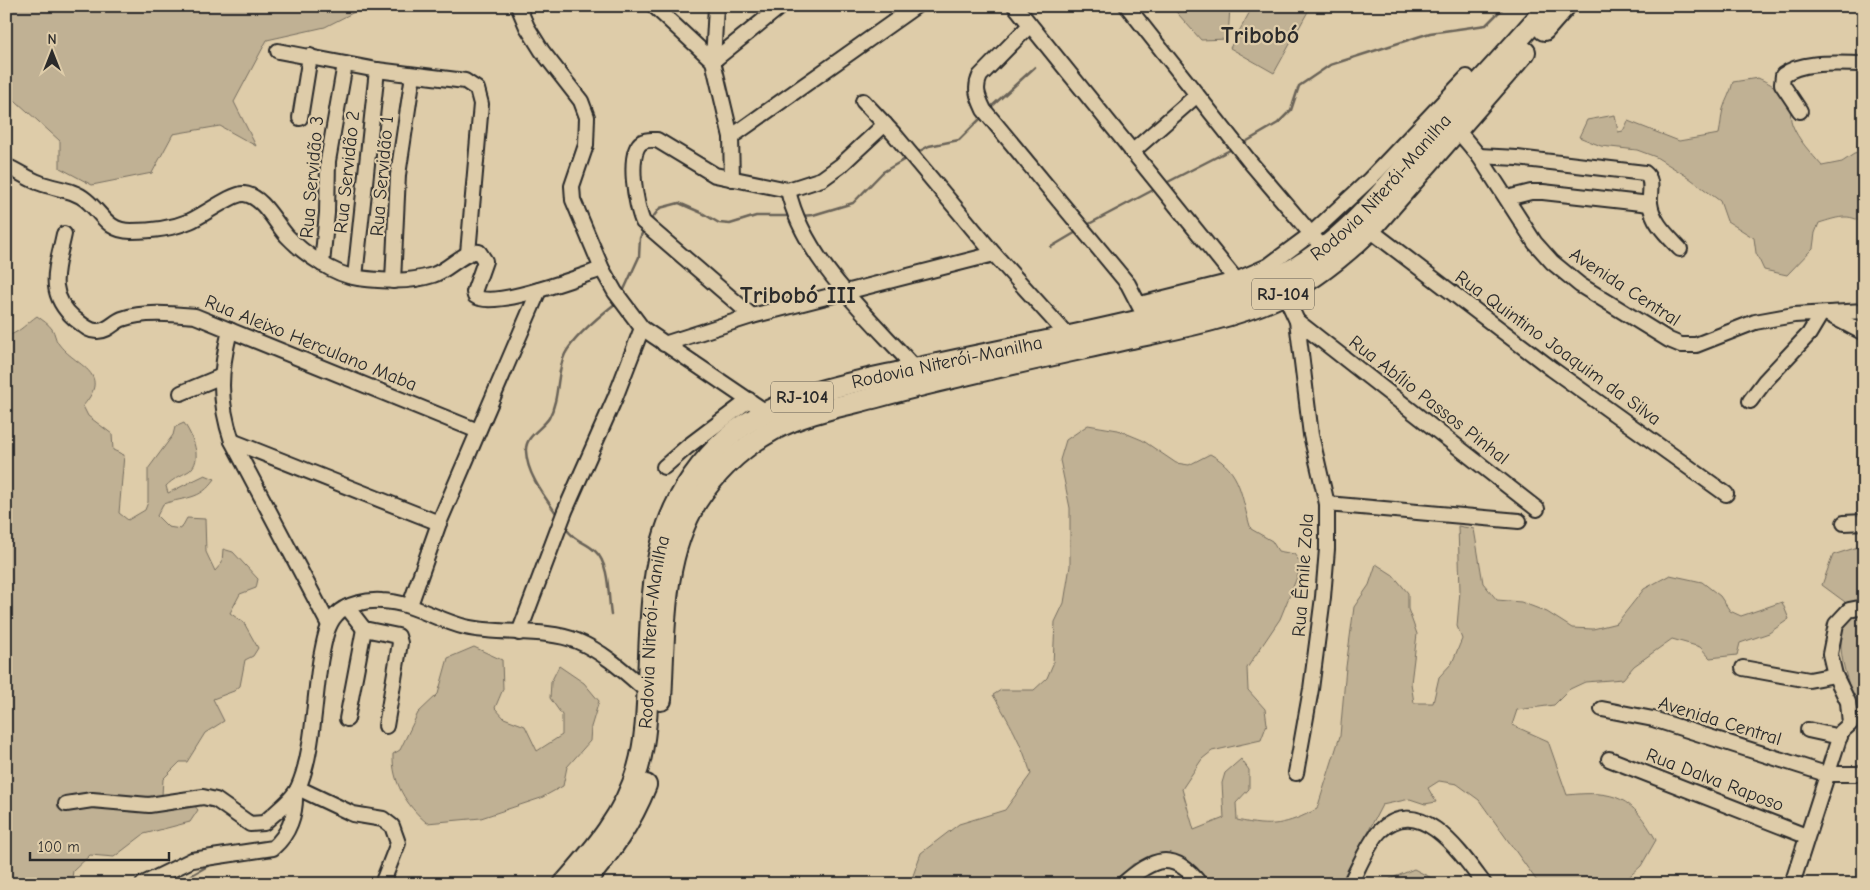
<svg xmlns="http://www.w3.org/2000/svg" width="1870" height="890" font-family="'Comic Neue',sans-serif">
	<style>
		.green { fill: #c0b194; stroke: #766e60 }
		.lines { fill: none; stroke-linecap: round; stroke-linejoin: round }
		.stream { stroke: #6a6458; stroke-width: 2.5 }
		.minor-casing { stroke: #2b2b2b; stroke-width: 18 }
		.highway-casing { stroke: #2b2b2b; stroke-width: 24 }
		.minor { stroke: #decca9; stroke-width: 14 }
		.highway { stroke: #decca9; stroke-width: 20 }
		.labels { text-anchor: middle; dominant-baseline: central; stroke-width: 4.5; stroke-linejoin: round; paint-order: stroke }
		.shield { fill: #decca9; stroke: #615b51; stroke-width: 1 }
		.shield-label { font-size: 18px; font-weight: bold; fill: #2b2b2b }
		.street-label { font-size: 19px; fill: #2b2b2b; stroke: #decca9 }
		.district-label { font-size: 24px; font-weight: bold; fill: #2b2b2b; stroke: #decca9 }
	</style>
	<rect width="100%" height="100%" fill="#decca9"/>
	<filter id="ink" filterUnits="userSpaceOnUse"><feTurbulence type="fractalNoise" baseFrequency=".02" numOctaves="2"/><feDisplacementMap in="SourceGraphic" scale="10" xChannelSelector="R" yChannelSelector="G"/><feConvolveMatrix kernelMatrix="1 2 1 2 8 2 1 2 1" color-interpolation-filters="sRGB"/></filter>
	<g filter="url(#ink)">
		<!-- green -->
		<g class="green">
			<polygon points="6,6 366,6 325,27 267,40 234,102 256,146 220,126 173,134 152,173 92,185 60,168 60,141 6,92"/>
			<polygon points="1171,6 1230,6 1228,39 1201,40"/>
			<polygon points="1253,6 1311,6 1274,73 1230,48"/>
			<path d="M1758,78c13,6 30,14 32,31 1,5 0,10 2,15 6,16 19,29 30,42l20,-4 12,-8 10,-2v72c-15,-12 -28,-6 -45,-1l-4,10 -2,15 -26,27 -23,-5 -8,-17 -2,-15 -27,-17 -7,-20 -32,-24 -32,-20 -19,-7 -36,-4 -22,-9 8,-17 28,-5 3,17 5,-1 5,-10 51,20 40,-7c2,-9 2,-17 4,-25 2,-8 8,-17 10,-27z"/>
			<path d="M37,316c5,4 12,8 15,13 3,4 3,10 6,14 17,24 55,28 25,63l5,10 24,18 1,16 11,5 -5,58 9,7 17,-10 3,-8v-33l25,-34 2,-8 9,-4c8,12 20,37 5,48 -9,5 -16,8 -23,15l2,7 37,-18 10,4c-16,22 -28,17 -52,25l-6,12 11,11 13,2 6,-11 18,1 1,33 9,19 7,-8 1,-14 10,3 25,27 -2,9 -16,6 -10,19 14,10 14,25 -5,8 -8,4 -5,26 -6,5 -21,8 11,22 -19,12 -18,29h-7l-17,17 -1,16 21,9 11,1 4,5 -8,12 -46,12 -30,23 -24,-2 -17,16 -2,13h-65v-551l4,2c11,-4 17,-12 27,-19z"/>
			<path d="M1088,425l30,5 24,10 34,23 13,2 21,-11c33,18 30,42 41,75l21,12 6,10 16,3 8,11 -22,54 -33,49 1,22 17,19 2,15 -6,16 -49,11 -10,8 -20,30 12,41 30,-12 -2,-35 3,-10 16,-14 8,11v19l-13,14 1,17c35,8 49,5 80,-11l23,-73 6,-69 8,-60 15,-22 7,-21 17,11 15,18v16l9,25 -6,49 3,20h19l6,-26 13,-14 10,-24 -5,-13 3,-35 -2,-65 16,3 9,54 14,17 24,2 26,10 25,16 21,1 24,-6 27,-34 26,-14 32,7 18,14 10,15 11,5 41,-14 7,17 -20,14 -29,10 -3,12 -27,3 -10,-11 -28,-8 -38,27 -11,13 -38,3 -15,7 -16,16 -37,5 -5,15 36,16 19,54c49,-5 65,2 89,45l-15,26 -20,18h-82l-60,-84 -22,-16 -18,-3 -11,7 8,14 -11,2 -15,-5 -28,6 -28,54 -5,17 -7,8h-133l-15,-17 -27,-13 -34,10 -23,20h-200l11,-31 38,-29 46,-14 26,-36c-9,-30 -22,-53 -38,-79l8,-5h33l13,-12 6,-14 2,-42 9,-19 6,-37v-58l-10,-48 6,-20z"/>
			<path d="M1864,545v169l-9,-6c-4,-20 -13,-40 -14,-61 -1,-16 6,-29 4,-45l-23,-17 11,-30z"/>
			<path d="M474,647l28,13 1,29 -8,19 9,10 21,8 12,25 25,-16v-20l-12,-17 1,-16 8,-16 25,17 15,18 -8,26 -1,14 -23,26 -4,19 -22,12 -60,20 -54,5c-21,-18 -35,-41 -34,-69l7,-4 18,-37 20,-19 10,-36z"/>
			<polygon points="1414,869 1443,884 1388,884 1390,879"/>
		</g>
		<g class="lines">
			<!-- stream -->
			<g class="stream">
				<polyline points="990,108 1035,67"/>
				<polyline points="1242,144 1278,123 1291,110 1299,86 1330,65 1430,33 1486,25 1505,6"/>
				<polyline points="916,153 929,146 959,140 983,116"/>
				<polyline points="1164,184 1232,149"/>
				<polyline points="801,216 813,215 853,203 883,172 907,158"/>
				<polyline points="650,221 660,208 679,203 702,213 719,223 730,224 756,216 791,216"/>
				<polyline points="1087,225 1157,188"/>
				<polyline points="1051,247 1078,231"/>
				<polyline points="622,294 639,257 640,238 644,229"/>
				<path d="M558,516c-13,-19 -31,-41 -32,-65 -1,-15 16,-22 23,-33 11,-20 7,-46 16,-64 8,-16 37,-40 51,-51"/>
				<path d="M565,527c10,15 19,14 30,24 15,13 13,46 16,64"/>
				<polyline points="182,884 192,875 213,863"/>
			</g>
			<!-- minor casing -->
			<g class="minor-casing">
				<g id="minor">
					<polyline points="518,6 527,27 542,51 581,101 587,117 586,145 572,186 573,200 602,269 615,292 642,328 766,412"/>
					<polyline points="654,6 713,61 781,6"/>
					<polyline points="716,6 713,61 731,137 732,179"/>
					<polyline points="1015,6 1241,286"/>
					<polyline points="1127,6 1250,162 1317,241"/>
					<path d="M1030,25l-50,51c-6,13 -2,21 4,34l144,174 14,27"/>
					<polyline points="278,51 377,70 465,81 477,89 481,104 468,253"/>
					<polyline points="863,101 894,134 994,254 1069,337"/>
					<path d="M1800,111l-18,-27 1,-9c20,-15 57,-11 81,-11"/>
					<polyline points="300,118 310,56"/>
					<polyline points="1458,131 1479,156 1535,243 1552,262 1580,285 1669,340 1681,345 1696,345 1755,322 1794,315 1864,311"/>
					<polyline points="731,137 916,6"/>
					<polyline points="1132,152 1197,95"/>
					<path d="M1479,156l38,2 128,15c9,7 4,20 5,30 2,19 18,33 30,46"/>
					<path d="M6,166c12,5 22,13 34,17 15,6 33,6 46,17 16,13 21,31 45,31 19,0 42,-3 59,-10 14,-6 43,-28 54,-27 19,2 31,29 43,42 16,17 47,39 71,42 25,3 50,5 75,-3 16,-5 31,-25 46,-23l6,9 -11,31 1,4c18,14 103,-19 127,-27"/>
					<path d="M788,190c15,69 81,127 127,178"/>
					<polyline points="1507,198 1531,192 1543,192 1650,204"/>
					<polyline points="1370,230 1552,369 1726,494"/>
					<path d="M64,234c-7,34 -19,59 11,85 7,5 14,13 23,12 10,0 16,-9 24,-12 22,-8 51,-5 73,-3l283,115"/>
					<polyline points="322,264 327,213 328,161 345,64"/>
					<polyline points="355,277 377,70"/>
					<polyline points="393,281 398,175 413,75"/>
					<polyline points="1284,293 1297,321 1311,435 1327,504 1327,549 1323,597 1311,689 1296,773"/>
					<polyline points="1140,304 1236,280 1268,266 1311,234 1370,179 1467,77"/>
					<polyline points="1828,314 1864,333"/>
					<path d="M752,316l-109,-94c-7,-15 -17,-70 -1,-80 5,-3 10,-2 15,-2l58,35 73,15 34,-11 18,-13 45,-42"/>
					<polyline points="1297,321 1537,509"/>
					<path d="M230,330c-10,41 -12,70 2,111l97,184"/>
					<polyline points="664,344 752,316 994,254"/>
					<polyline points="181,393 222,376"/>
					<polyline points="1750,401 1765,381 1809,334 1821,314"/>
					<polyline points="232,441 439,523"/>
					<polyline points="664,467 687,447 749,400"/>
					<polyline points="1327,504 1519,521"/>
					<polyline points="1844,523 1864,522"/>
					<polyline points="410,605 439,523 539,290"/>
					<polyline points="347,607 364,629"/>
					<polyline points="519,633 565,511 615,398 642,328"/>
					<polyline points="1743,668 1809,680 1835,675"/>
					<polyline points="1602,709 1653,719 1826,774 1864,774"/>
					<polyline points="347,719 364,629 398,636 400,643 386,726"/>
					<polyline points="1808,730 1840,737"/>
					<polyline points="1609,759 1806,836"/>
					<polyline points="298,788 353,814 383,819 392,826 398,843 382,884"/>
					<path d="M66,804l26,-4 57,5 54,-8 13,3 34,24 14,-1c10,-10 28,-22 34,-35 16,-35 16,-92 23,-131 3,-14 5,-31 15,-42 9,-11 32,-15 46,-14 30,1 54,19 83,26 34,8 81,1 112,14 27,11 49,32 71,51"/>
					<path d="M143,884l49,-24 81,-12c16,-14 23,-34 22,-55"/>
					<path d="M1123,884c30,-26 50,-35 77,0"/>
					<path d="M1350,884c8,-15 19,-42 30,-53 41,-39 83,25 104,53"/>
					<polyline points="1792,884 1841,732 1850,724 1848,702 1835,675 1830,654 1836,624 1849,610 1864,607"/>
				</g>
			</g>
			<!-- highway casing -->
			<g class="highway-casing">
				<g id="highway">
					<polyline points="1544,30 1565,6"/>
					<path d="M661,700c4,-66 0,-141 36,-199 19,-29 45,-54 76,-71 31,-17 69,-24 104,-33 81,-22 163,-39 245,-57 51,-11 104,-20 152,-41 36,-16 68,-42 96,-69l155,-178"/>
					<path id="s1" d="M564,884c31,-35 61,-70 74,-116 8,-28 9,-58 10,-87 4,-94 2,-173 78,-242 47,-42 115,-54 175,-67 85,-19 172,-35 257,-56 42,-11 85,-21 124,-41 64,-32 107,-92 153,-144 38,-42 76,-82 113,-125"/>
					<path d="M583,884c27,-31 48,-61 63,-99"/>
				</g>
			</g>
			<!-- minor -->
			<use href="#minor" class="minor"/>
			<!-- highway -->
			<use href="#highway" class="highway"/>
		</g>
	</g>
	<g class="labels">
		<!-- shield labels -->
		<g class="shield">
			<rect x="1252" y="278.5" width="62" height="31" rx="4"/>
			<rect x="771" y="381.5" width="62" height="31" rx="4"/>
		</g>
		<g class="shield-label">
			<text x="1283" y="294">RJ-104</text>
			<text x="802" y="397">RJ-104</text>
		</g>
		<!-- street labels -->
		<g class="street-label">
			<text transform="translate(347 172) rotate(-84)">Rua Servidão 2</text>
			<text transform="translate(382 176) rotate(-85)">Rua Servidão 1</text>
			<text transform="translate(312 177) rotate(-85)">Rua Servidão 3</text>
			<text stroke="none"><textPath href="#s1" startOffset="1206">Rodovia Niterói-Manilha</textPath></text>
			<text transform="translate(1625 287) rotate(33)">Avenida Central</text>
			<text transform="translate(311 343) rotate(22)">Rua Aleixo Herculano Maba</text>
			<text transform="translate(1558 348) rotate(36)">Rua Quintino Joaquim da Silva</text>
			<text stroke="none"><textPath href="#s1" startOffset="726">Rodovia Niterói-Manilha</textPath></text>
			<text transform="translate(1429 400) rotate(38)">Rua Abílio Passos Pinhal</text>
			<text transform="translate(1303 575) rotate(-86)">Rua Êmile Zola</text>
			<text stroke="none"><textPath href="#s1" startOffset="276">Rodovia Niterói-Manilha</textPath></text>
			<text transform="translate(1720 721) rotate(17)">Avenida Central</text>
			<text transform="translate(1715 780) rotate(21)">Rua Dalva Raposo</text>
		</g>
		<!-- district labels -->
		<g class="district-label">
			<text x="1260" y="35">Tribobó</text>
			<text x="798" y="295">Tribobó III</text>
		</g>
	</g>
	<!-- margin -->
	<rect width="1870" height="890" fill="none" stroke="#decca9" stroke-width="25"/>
	<rect x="12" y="12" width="1845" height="865" fill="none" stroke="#2b2b2b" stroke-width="2" filter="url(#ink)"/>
	<!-- north arrow -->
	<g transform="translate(52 52)" stroke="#decca9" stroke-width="4" paint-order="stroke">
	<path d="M0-4L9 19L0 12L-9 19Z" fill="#2b2b2b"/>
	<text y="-8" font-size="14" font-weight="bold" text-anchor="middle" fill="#2b2b2b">N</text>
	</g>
	<!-- scale -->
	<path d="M30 852v8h139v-8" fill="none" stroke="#2b2b2b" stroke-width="2.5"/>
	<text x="38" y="852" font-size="15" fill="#2b2b2b" stroke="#decca9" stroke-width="4" paint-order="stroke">100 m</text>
</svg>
